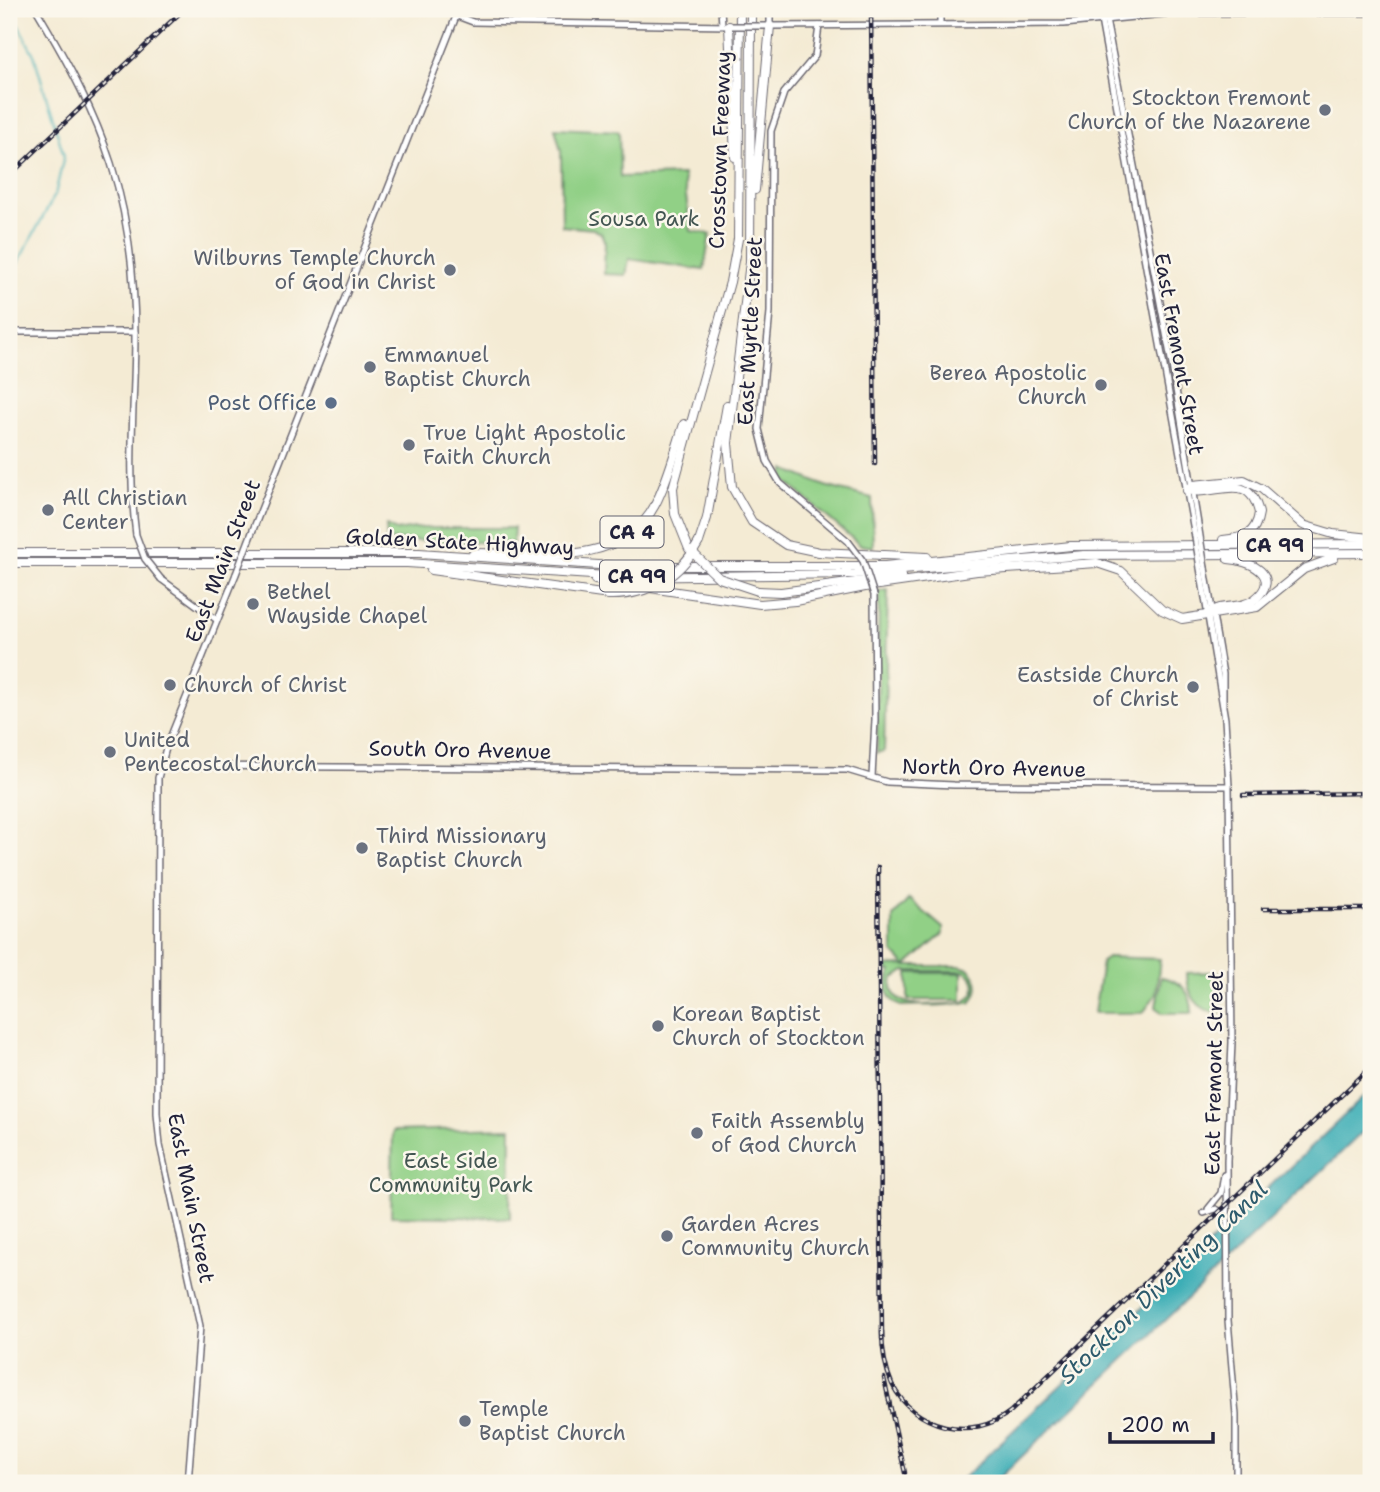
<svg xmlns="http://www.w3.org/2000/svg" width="1380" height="1492" font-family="'Shantell Sans',sans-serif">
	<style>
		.green { fill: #91d086; stroke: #5a7960; stroke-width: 2; fill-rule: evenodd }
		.water { fill: #3daeb6; stroke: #306878; stroke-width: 2 }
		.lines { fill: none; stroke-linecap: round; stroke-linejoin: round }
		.stream { stroke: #3daeb6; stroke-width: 2 }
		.secondary-casing { stroke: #6c6871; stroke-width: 8 }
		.highway-casing { stroke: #6c6871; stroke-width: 10 }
		.secondary { stroke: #fff; stroke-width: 5 }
		.highway { stroke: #fff; stroke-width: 8 }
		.rail-casing { stroke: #22223b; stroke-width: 4.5 }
		.rail { stroke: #fbf7ec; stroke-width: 2; stroke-dasharray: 5; stroke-linecap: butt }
		.secondary-bridge-casing { stroke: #6c6871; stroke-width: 8; stroke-linecap: butt }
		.highway-bridge-casing { stroke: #6c6871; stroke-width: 10; stroke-linecap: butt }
		.secondary-bridge { stroke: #fff; stroke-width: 5 }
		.highway-bridge { stroke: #fff; stroke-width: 8 }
		.worship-dot { fill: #6b7280; stroke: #fbf7ec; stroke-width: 2.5 }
		.service-dot { fill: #5c6f8a; stroke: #fbf7ec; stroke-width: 2.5 }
		.labels { text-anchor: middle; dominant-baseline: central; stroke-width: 5; stroke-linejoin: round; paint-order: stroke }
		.shield { fill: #fbf7ec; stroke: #636270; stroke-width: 2 }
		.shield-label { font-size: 19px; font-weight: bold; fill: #22223b }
		.worship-label { font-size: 21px; fill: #5b616d; stroke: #fbf7ec; text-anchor: start }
		.street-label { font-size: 21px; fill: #22223b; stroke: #fbf7ec }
		.park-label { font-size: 21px; fill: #435652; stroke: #fbf7ec }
		.service-label { font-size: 21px; fill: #4e5e75; stroke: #fbf7ec; text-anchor: end }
		.water-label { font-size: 23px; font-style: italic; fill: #2d5a6c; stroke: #fbf7ec }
	</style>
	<rect width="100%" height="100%" fill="#fbf7ec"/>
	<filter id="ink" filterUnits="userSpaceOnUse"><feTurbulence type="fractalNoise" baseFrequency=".0143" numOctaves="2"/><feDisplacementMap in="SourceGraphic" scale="14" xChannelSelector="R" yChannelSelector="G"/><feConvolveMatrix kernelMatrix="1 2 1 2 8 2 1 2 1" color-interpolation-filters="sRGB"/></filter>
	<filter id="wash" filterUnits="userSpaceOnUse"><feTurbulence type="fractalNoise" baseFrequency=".00686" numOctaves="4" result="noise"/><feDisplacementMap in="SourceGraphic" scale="28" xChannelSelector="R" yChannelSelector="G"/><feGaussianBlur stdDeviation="1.57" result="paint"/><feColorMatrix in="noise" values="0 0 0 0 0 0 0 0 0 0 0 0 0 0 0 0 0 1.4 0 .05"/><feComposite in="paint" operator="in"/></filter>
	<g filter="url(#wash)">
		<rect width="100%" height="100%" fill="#f4ebd4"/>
		<!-- green -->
		<g class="green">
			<polygon points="555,128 619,131 620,177 683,175 691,231 710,234 704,270 629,259 626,275 604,274 605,243 601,233 593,229 562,226 561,151"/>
			<polygon points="785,469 825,486 872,498 873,547 860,545 792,487 784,480"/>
			<polygon points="386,526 396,531 415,528 514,528 513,543 387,540"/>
			<polygon points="888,590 884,751 877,753 879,591"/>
			<path d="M909,899l34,29v6l-37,32h54l9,3c11,10 12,23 1,34l-69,3c-16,-7 -17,-21 -9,-35h-4l-1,-5 18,-1 -12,-13v-35zM962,971c10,3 15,11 12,22l-9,9c-20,4 -82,11 -72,-23l12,-8z"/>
			<polygon points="1107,957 1160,959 1156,994 1143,1013 1094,1013 1102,962"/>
			<path d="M1217,972l4,4v37c-24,-1 -34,-19 -34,-40z"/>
			<rect x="908" y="973" width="54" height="27"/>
			<path d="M1161,977c20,3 31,16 31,36h-30l-6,-6z"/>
			<polygon points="511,1128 510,1218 391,1216 393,1131"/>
		</g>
		<!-- water -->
		<polygon class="water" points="1371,1090 1371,1124 994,1483 958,1483"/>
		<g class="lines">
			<!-- stream -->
			<polyline class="stream" points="9,279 55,195 64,156 34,55 10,9"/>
		</g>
	</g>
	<g filter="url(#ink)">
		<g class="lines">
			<!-- secondary casing -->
			<g class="secondary-casing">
				<g id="secondary">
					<path d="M36,9c69,115 98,188 99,324 0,67 -8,136 1,202"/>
					<polyline points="721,9 722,25"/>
					<polyline points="1099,9 1194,531"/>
					<polyline points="1104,9 1172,365 1199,530"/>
					<polyline points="457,16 473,22 729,26"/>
					<polyline points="940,23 940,9"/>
					<polyline points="770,26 1064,24 1174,13 1371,13"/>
					<polyline points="770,26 770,9"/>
					<polyline points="819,26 815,56 784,93 771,131 770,312 759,429 767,461 780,483 848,541"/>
					<polyline points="9,332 135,332"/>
					<polyline points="249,540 459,9"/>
					<polyline points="1200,568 1225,719 1229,786 1232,1042 1227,1161 1228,1320 1236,1415 1236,1483"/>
					<polyline points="1205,568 1223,674 1223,704"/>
					<polyline points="161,579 217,620"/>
					<polyline points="160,766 847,770 887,782 954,785 1229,786"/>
					<polyline points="872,777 875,720 874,595"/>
					<polyline points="1208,1209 1221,1193 1224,1175"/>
					<polyline points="1204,1213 1216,1209 1226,1214"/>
					<polyline points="188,1483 200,1326 160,1145 157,1114 158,778 166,748 236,574"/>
				</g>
			</g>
			<!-- highway casing -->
			<g class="highway-casing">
				<g id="highway">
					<polyline points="751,9 750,262 728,443 732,487 752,522 786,545 819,552 927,557"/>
					<polyline points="729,26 735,157"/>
					<polyline points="755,190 770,26"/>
					<polyline points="1187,490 1193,485 1244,480 1262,489 1303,525 1333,534 1371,538"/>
					<path d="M1187,490c28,8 62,-22 72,23 -3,22 -16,25 -36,27"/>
					<polyline points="699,542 707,518 727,405"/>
					<polyline points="689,549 675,514 673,488 730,282 738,239 740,9"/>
					<polyline points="9,553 419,553 614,566 885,566 1071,546 1371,544"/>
					<path d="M474,553c60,0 147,17 181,-48 13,-25 20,-54 29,-81"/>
					<polyline points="9,563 407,563 622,577 855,574 1084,555 1371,553"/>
					<polyline points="431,570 609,595"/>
					<polyline points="595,580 760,604 795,601 865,587 977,571 1097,563 1121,571 1162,610 1182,619 1257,607 1304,569 1334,558"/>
					<polyline points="758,591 781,592 901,576"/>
					<path d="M1207,614c13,-11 34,-4 48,-15 28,-23 -5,-39 -27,-40"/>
				</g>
			</g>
			<!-- secondary -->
			<use href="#secondary" class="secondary"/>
			<!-- highway -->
			<use href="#highway" class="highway"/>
			<!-- rail casing -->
			<g class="rail-casing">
				<g id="rail">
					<polyline points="871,9 875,464"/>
					<polyline points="9,176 184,9"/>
					<polyline points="1363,782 1371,782"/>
					<polyline points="1243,795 1371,793"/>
					<polyline points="878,867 882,1339"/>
					<polyline points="1263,909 1371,909"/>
					<path d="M882,1331c0,17 3,37 10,53 22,45 80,58 119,27l360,-344"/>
					<polyline points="884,1378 905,1473"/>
				</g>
			</g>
			<!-- rail -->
			<use href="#rail" class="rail"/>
			<!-- secondary-bridge casing -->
			<g class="secondary-bridge-casing">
				<g id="secondary-bridge">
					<polyline points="732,26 766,26"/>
					<polyline points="1199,530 1205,568"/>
					<polyline points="1194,531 1200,568"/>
					<polyline points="136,535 145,559 161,579"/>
					<polyline points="848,541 863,561 874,595"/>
					<polyline points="236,574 249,540"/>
				</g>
			</g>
			<!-- highway-bridge casing -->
			<g class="highway-bridge-casing">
				<g id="highway-bridge">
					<polyline points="691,551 719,578 758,591"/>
					<path d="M609,595c40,1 71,-19 90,-53"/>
				</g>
			</g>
			<!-- secondary-bridge -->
			<use href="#secondary-bridge" class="secondary-bridge"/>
			<!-- highway-bridge -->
			<use href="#highway-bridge" class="highway-bridge"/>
		</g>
	</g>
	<!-- markers -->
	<g class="worship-dot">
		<circle cx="1325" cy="110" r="7"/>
		<circle cx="450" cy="270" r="7"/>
		<circle cx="370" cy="367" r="7"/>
		<circle cx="1101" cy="385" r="7"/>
		<circle cx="409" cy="445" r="7"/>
		<circle cx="48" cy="510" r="7"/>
		<circle cx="253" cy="604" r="7"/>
		<circle cx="170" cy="685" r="7"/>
		<circle cx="1193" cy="687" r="7"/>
		<circle cx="110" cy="752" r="7"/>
		<circle cx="362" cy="848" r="7"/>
		<circle cx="658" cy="1026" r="7"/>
		<circle cx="697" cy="1133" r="7"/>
		<circle cx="667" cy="1236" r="7"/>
		<circle cx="465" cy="1421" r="7"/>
	</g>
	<circle class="service-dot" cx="331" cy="403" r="7"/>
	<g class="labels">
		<!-- shield labels -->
		<g class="shield">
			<rect x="600.5" y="516.5" width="63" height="31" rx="5"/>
			<rect x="1238" y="529.5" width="74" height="31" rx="5"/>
			<rect x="600" y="560.5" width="74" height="31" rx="5"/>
		</g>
		<g class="shield-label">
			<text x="632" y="532">CA 4</text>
			<text x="1275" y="545">CA 99</text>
			<text x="637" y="576">CA 99</text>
		</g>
		<!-- worship labels -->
		<g class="worship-label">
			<text x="1311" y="98" text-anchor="end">Stockton Fremont<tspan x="1311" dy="24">Church of the Nazarene</tspan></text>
			<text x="436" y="258" text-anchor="end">Wilburns Temple Church<tspan x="436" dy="24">of God in Christ</tspan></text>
			<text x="384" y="355">Emmanuel<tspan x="384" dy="24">Baptist Church</tspan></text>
			<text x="1087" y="373" text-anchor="end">Berea Apostolic<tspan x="1087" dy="24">Church</tspan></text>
			<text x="423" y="433">True Light Apostolic<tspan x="423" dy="24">Faith Church</tspan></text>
			<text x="62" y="498">All Christian<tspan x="62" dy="24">Center</tspan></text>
			<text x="267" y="592">Bethel<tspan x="267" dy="24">Wayside Chapel</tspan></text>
			<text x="1179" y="675" text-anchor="end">Eastside Church<tspan x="1179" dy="24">of Christ</tspan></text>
			<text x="184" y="685">Church of Christ</text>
			<text x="124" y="740">United<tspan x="124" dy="24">Pentecostal Church</tspan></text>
			<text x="376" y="836">Third Missionary<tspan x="376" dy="24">Baptist Church</tspan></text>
			<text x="672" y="1014">Korean Baptist<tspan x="672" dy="24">Church of Stockton</tspan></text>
			<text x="711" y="1121">Faith Assembly<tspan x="711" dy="24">of God Church</tspan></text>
			<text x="681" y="1224">Garden Acres<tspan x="681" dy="24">Community Church</tspan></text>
			<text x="479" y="1409">Temple<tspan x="479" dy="24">Baptist Church</tspan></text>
		</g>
		<!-- street labels -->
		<g class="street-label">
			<text transform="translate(720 150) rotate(-88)">Crosstown Freeway</text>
			<text transform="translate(750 331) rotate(-87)">East Myrtle Street</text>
			<text transform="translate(1179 354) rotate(80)">East Fremont Street</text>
			<text transform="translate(460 542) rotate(3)">Golden State Highway</text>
			<text transform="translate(223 561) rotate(-69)">East Main Street</text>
			<text transform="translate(460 750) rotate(1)">South Oro Avenue</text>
			<text transform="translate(994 768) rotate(1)">North Oro Avenue</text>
			<text transform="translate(1214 1073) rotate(-89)">East Fremont Street</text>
			<text transform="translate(191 1198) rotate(79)">East Main Street</text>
		</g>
		<!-- park labels -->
		<g class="park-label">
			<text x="644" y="219">Sousa Park</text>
			<text x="451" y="1161">East Side<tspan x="451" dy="24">Community Park</tspan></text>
		</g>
		<!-- service labels -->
		<g class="service-label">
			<text x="317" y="403">Post Office</text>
		</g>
		<!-- water labels -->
		<g class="water-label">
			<text transform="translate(1163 1282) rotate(-44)">Stockton Diverting Canal</text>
		</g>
	</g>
	<!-- margin -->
	<rect width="1380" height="1492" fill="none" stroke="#fbf7ec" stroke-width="35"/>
	<!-- scale -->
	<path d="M1110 1432v10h103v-10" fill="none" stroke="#22223b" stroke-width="3.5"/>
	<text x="1121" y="1432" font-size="21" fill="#22223b" stroke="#fbf7ec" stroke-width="5" paint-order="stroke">200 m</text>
</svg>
